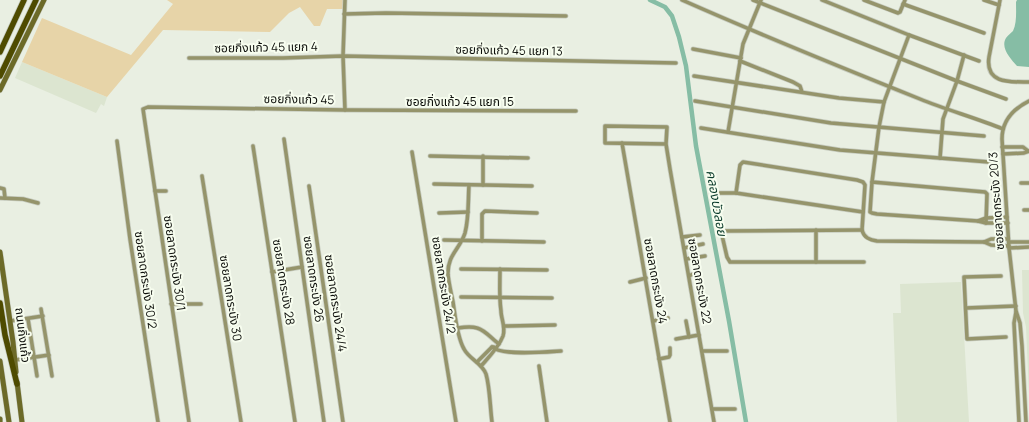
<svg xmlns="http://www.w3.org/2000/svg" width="1029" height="422" font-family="Manrope,'Noto Sans Thai',sans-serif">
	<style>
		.built { fill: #dce5d0 }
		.green { fill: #e7d4a8 }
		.water { fill: #86bda5 }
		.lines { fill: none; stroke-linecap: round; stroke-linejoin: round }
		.canal { stroke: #86bda5; stroke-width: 4.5 }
		.street-casing { stroke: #c6cbbf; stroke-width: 5 }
		.secondary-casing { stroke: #c6cbbf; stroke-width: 6 }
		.primary-casing { stroke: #c6cbbf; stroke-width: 7 }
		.street { stroke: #95946b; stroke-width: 3.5 }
		.secondary { stroke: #6c6a28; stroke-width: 5 }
		.primary { stroke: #4e4b00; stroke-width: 5.5 }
		.labels { text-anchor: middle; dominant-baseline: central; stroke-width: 4; stroke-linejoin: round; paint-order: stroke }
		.street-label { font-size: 12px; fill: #0c0e0a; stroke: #f7fdef }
		.water-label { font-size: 13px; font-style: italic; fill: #0b3b2b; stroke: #f7fdef }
	</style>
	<rect width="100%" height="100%" fill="#e9efe2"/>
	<!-- built -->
	<g class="built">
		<polygon points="22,62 107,97 104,106 101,104 96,113 15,78"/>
		<polygon points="1022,270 1029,270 1029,394 1026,327 1023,313"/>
		<polygon points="961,282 969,422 897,422 893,313 901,313 900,284"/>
	</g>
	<!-- green -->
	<polygon class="green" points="167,0 343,0 343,9 327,9 320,26 314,26 300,7 289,13 270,32 163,30 107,97 22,62 42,18 131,55 173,4"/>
	<!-- water -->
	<path class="water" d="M1017,0h12v67l-12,-1c-6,-7 -17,-18 -11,-28 2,-3 5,-5 7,-7 4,-8 3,-20 3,-29z"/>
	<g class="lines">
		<!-- canal -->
		<polyline class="canal" points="650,0 665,7 672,16 679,37 686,66 696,146 729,321 746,422"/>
		<!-- street casing -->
		<g class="street-casing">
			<g id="street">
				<path d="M682,0c79,35 158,67 238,99 27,11 56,19 83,30"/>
				<polyline points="753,0 957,81 1006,99"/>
				<polyline points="822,0 909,35 979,61"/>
				<polyline points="864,0 898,13 900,12 905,0"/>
				<polyline points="984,0 999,5"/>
				<path d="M1000,0l-11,57c-4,27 21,25 40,25"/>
				<polyline points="903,4 984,33"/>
				<polyline points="344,14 386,13 566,16"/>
				<polyline points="909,35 884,102 879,127 872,182 870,212 872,213 877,214 978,221 986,223 1008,223"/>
				<polyline points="693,49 741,58"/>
				<polyline points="189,58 283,58 343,56 676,63"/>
				<polyline points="740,61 793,82 800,86 802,92"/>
				<polyline points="694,76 839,98 884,102"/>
				<polyline points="695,101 831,123 984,136"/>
				<polyline points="345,110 576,111"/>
				<polyline points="701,128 840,150 989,162"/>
				<polyline points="728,132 743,44 761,0"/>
				<polyline points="284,139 324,422"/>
				<polyline points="117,141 130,239 158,422"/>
				<polyline points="622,143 670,422"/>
				<polyline points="666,144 605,143 605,126 667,127 666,144 670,169 714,422"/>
				<polyline points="253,146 295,422"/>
				<polyline points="1002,147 1023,147 1028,151"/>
				<polyline points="412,152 456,422"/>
				<polyline points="1003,154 1024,153 1029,151"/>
				<polyline points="430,156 528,158"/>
				<polyline points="940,158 943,119 957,81 964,55"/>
				<polyline points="202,176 241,422"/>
				<polyline points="872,182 985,192 987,194 986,223"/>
				<polyline points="1021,183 1029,183"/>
				<polyline points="434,184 532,186"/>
				<path d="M469,185c-1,16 0,33 -4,48 -5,16 -18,22 -17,42 1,9 3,18 5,27 2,13 4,35 11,47 5,10 18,14 22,25 4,14 4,33 6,48"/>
				<polyline points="483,185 483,156"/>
				<polyline points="309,186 343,422"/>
				<polyline points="0,188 4,189 5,198"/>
				<polyline points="155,191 166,191"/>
				<path d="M736,193l4,-28 3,-3 114,18 6,2 2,3 -3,45c2,8 8,10 15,11l107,1 7,-3h17"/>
				<polyline points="0,198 23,199 38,203"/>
				<polyline points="1024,210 1029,210"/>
				<polyline points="863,212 736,193 716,193 714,196 721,231 727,257 730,262 864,262"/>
				<polyline points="439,213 468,212"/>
				<polyline points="978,221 986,218 1007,217"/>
				<polyline points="816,230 816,262"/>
				<polyline points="721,231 862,230"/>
				<polyline points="682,237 700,235"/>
				<polyline points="444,240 544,242"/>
				<polyline points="482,241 482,214 485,211 537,213"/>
				<polyline points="984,242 991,245 1009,246"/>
				<polyline points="1009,242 1029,242"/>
				<polyline points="684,248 703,244"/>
				<polyline points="1009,248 1029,247"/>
				<polyline points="686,259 705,256"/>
				<polyline points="461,269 547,270"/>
				<polyline points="272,272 302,267"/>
				<polyline points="689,276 697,272 698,268"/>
				<polyline points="1001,276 964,277 967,339 1006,337"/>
				<polyline points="630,282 646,278"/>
				<polyline points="461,297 552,298"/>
				<polyline points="171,304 201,304"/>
				<polyline points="966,308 1016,306"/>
				<polyline points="41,309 52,376"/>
				<polyline points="1016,312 1014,323 1019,422"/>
				<polyline points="28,319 37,376"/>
				<polyline points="10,321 43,316"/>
				<polyline points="653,321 668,318"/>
				<polyline points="686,321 689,337"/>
				<polyline points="504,326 555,325"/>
				<path d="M458,328c6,-1 13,-2 19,0 8,2 15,11 22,16"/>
				<polyline points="676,339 699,335"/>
				<path d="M492,347c10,9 54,5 69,4"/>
				<polyline points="702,351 727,351"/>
				<polyline points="659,359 669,357 670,355 670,348"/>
				<polyline points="15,360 49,355"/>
				<polyline points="477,362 492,347 494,347"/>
				<path d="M481,366c8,-9 18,-19 22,-30 3,-9 -2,-17 -2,-25 -2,-14 -1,-28 -1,-42"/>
				<polyline points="539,366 547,422"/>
				<polyline points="712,409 735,409"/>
				<polyline points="189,422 143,109 148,107 345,110 343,56 345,0"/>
				<path d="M1026,422l-4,-76 -2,-23 -4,-12 -7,-63 -7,-109c0,-18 11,-30 27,-38"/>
			</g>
		</g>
		<!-- secondary casing -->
		<g class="secondary-casing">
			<g id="secondary">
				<polyline points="0,90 44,0"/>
				<polyline points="0,252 13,342 16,372"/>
				<polyline points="0,361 9,422"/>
				<polyline points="17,382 22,422"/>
				<polyline points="0,419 0,422"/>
			</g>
		</g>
		<!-- primary casing -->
		<g class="primary-casing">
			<g id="primary">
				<polyline points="0,52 24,0"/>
				<polyline points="0,76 36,0"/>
				<polyline points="0,303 5,335 17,384"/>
			</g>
		</g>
		<!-- street -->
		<use href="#street" class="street"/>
		<!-- secondary -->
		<use href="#secondary" class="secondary"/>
		<!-- primary -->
		<use href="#primary" class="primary"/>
	</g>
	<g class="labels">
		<!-- street labels -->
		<g class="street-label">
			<text transform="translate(266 47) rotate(-1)">ซอยกิ่งแก้ว 45 แยก 4</text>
			<text transform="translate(509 50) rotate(1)">ซอยกิ่งแก้ว 45 แยก 13</text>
			<text transform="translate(299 99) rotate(1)">ซอยกิ่งแก้ว 45</text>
			<text x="460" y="101">ซอยกิ่งแก้ว 45 แยก 15</text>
			<text transform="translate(996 201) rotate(-94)">ซอยลาดกระบัง 20/3</text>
			<text transform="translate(175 263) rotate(82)">ซอยลาดกระบัง 30/1</text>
			<text transform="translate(314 279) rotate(82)">ซอยลาดกระบัง 26</text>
			<text transform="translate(146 280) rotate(82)">ซอยลาดกระบัง 30/2</text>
			<text transform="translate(656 281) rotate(80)">ซอยลาดกระบัง 24</text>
			<text transform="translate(700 281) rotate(80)">ซอยลาดกระบัง 22</text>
			<text transform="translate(284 282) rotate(81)">ซอยลาดกระบัง 28</text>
			<text transform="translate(444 285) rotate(81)">ซอยลาดกระบัง 24/2</text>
			<text transform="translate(231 298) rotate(81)">ซอยลาดกระบัง 30</text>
			<text transform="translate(336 303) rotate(82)">ซอยลาดกระบัง 24/4</text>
			<text transform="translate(23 335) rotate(83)">ถนนกิ่งแก้ว</text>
		</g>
		<!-- water labels -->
		<g class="water-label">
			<text transform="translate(717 203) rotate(80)">คลองบัวลอย</text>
		</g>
	</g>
</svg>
